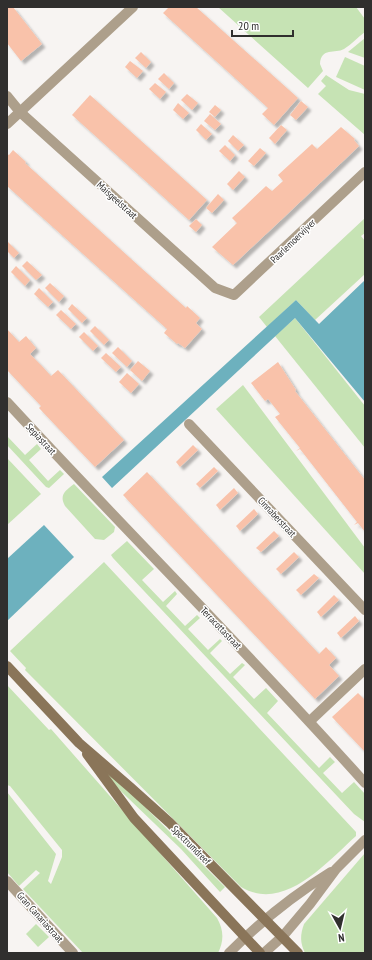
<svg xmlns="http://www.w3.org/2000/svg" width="372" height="960" font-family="'PT Sans Narrow',sans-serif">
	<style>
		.green { fill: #c6e3b4 }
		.water { fill: #6db1be }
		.building { fill: #f9c2aa; filter: url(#shadow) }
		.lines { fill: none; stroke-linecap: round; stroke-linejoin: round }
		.minor { stroke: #ad9f8b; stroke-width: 10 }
		.secondary { stroke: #8a7559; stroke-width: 10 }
		.labels { text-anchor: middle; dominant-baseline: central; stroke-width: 3; stroke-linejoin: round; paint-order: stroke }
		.street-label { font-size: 10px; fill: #302f2e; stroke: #fff }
	</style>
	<defs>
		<filter id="shadow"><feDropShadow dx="3.5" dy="3.5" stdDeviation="1" flood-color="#0004"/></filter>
	</defs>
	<rect width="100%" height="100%" fill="#f7f4f2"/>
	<!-- green -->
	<g class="green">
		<path d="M218,7h138l9,12v13c-7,5 -13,12 -21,17 -9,5 -23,-2 -24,15l3,7 -15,17z"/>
		<polygon points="365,38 365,58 348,52"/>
		<polygon points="345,57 365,66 365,90 336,77"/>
		<polygon points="326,75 349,90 365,94 365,135 318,94 326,86 321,81"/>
		<polygon points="365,218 365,233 361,236 365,241 365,274 315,320 296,300 267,327 259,317"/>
		<polygon points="295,318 365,406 365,448 275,336"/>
		<polygon points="243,385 365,548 365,574 216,409"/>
		<polygon points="7,436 25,455 37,444 41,449 29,460 48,481 60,470 64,474 49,488 46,487 7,445"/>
		<polygon points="7,458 41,494 7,525"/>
		<path d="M74,484l41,43 -1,5 -10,8 -9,-1 -30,-33c-6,-11 0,-15 9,-22z"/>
		<polygon points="127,541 154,569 142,580 163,602 175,591 177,594 166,606 185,626 197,615 200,618 188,629 208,650 220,639 222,641 210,653 230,674 242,663 245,665 233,677 254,699 266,688 278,701 267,713 319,768 330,757 335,762 323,773 342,793 354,782 365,794 365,822 354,814 113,558 111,555"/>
		<path d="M104,562l252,270v4c-29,26 -72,77 -115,51l-216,-217 1,-2 -16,-17z"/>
		<path d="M7,685l42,45 2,-1 166,189c7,12 7,23 1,35h-135l-60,-64 17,-16 -4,-3 -17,16 -12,-14v-80l49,62 -8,27 3,3 11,-27v-7l-52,-64 -3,-1z"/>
		<polygon points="107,769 225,887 220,892 181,849 102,773"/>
		<path d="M365,853v100h-60c-5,-10 -5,-18 -1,-29z"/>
		<polygon points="36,924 49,937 38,947 26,934"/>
	</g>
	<!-- water -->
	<g class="water">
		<polygon points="365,280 365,402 295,318 112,488 102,477 296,300 319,324"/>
		<polygon points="44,525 74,557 7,621 7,559"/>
	</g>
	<!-- building -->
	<g class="building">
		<polygon points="7,7 13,7 42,44 21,61 7,43"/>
		<polygon points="169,7 196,7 298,98 274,125 262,114 268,108 163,13"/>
		<polygon points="141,52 151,62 146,68 135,58"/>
		<polygon points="130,61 143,71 137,78 125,67"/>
		<polygon points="164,73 174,83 169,89 158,79"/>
		<polygon points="155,83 166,92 160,99 149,89"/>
		<polygon points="187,94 198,103 192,110 181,100"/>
		<polygon points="90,95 207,200 189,220 72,115"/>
		<polygon points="301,101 308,107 296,120 290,115"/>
		<polygon points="178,103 189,113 183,119 173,110"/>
		<polygon points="215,105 221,110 215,117 209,112"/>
		<polygon points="210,114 221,124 215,130 204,121"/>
		<polygon points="201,124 212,134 206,140 196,130"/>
		<polygon points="281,125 287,130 275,144 269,138"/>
		<polygon points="341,127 355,139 354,140 359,146 279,222 233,265 212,247 237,223 232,218 244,207 266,186 272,191 283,181 278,175 312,144 317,149"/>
		<polygon points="233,135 244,145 238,151 228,141"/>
		<polygon points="225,145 235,155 230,161 219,151"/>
		<polygon points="260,148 266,153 254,166 248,161"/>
		<polygon points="13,150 26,162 25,163 140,267 186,308 187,306 200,318 196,323 202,329 185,348 178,343 177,344 164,333 167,329 7,186 7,154 9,155"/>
		<polygon points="239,171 245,177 233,190 227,184"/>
		<polygon points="218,194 224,200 212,213 206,208"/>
		<polygon points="196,219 202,225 196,232 189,226"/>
		<polygon points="7,241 19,253 14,258 7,251"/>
		<polygon points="27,261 42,275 36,280 22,266"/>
		<polygon points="16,266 30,280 25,286 11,272"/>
		<polygon points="50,283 64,296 59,302 45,288"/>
		<polygon points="39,288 53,302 48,307 34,294"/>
		<polygon points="72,304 87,318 82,323 68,309"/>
		<polygon points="61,310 76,324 71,329 56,315"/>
		<polygon points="95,326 109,340 104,345 90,331"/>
		<polygon points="7,329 19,342 26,336 36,348 30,354 41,365 51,376 58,370 124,440 95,467 39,408 41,406 7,370"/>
		<polygon points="84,332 98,346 93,351 79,337"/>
		<polygon points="118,347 132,361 127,367 112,353"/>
		<polygon points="106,353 121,367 116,372 101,358"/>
		<polygon points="138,361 150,371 142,381 130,370"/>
		<polygon points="278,362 296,390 295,391 365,480 365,532 358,523 354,525 357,522 300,449 296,451 300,448 275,417 280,414 268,399 265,401 251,383"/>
		<polygon points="127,373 139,384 131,393 119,382"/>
		<polygon points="193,445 198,450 180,467 176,462"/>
		<polygon points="214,467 218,471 200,488 196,484"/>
		<polygon points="147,472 319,654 326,647 336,658 329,665 339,676 315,699 123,495"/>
		<polygon points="234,488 238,493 220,510 216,505"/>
		<polygon points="254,509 258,514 240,531 236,526"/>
		<polygon points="274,531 279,536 261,552 256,548"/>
		<polygon points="294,552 299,557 281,574 276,569"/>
		<polygon points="314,574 319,578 301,595 296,590"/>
		<polygon points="334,595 339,600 321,617 317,612"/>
		<polygon points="355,616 359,621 341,638 337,633"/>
		<polygon points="358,693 365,700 365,752 332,717"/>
	</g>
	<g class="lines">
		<!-- minor -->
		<g class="minor">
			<polyline points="7,96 20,112 215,288 234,295 365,172"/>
			<polyline points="7,124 133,7"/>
			<path d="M7,402c118,128 242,251 358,381"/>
			<polyline points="189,424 365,610"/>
			<polyline points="310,721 365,669"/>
			<polyline points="7,881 73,953"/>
			<path d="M229,953c32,-32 63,-57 102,-81"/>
			<polyline points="264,953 283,936 310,904 336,869 365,840"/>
		</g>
		<!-- secondary -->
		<g class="secondary">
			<polyline points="7,666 79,743 130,787 170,823 298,953"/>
			<polyline points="87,754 134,818 260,953"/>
		</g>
	</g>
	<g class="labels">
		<!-- street labels -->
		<g class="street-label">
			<text transform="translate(117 200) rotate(42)">Maisgeelstraat</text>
			<text transform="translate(293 241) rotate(-44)">Paarlemoervijver</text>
			<text transform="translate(41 439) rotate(47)">Sepiastraat</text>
			<text transform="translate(277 517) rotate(47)">Cinnaberstraat</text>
			<text transform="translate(221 628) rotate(46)">Terracottastraat</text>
			<text transform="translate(191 845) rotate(45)">Spectrumdreef</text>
			<text transform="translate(40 917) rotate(48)">Gran Canariastraat</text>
		</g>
	</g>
	<!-- border -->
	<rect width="372" height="960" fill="none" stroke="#302f2e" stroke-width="16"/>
	<!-- north arrow -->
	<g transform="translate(340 928) rotate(172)" stroke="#ffffff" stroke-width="3" paint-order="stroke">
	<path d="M0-3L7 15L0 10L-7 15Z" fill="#302f2e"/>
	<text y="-6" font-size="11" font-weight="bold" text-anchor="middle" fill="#302f2e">N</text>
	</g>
	<!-- scale -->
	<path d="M232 30v6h61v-6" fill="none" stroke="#302f2e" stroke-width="2"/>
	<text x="238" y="30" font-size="12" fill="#302f2e" stroke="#ffffff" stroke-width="3" paint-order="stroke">20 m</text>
</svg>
